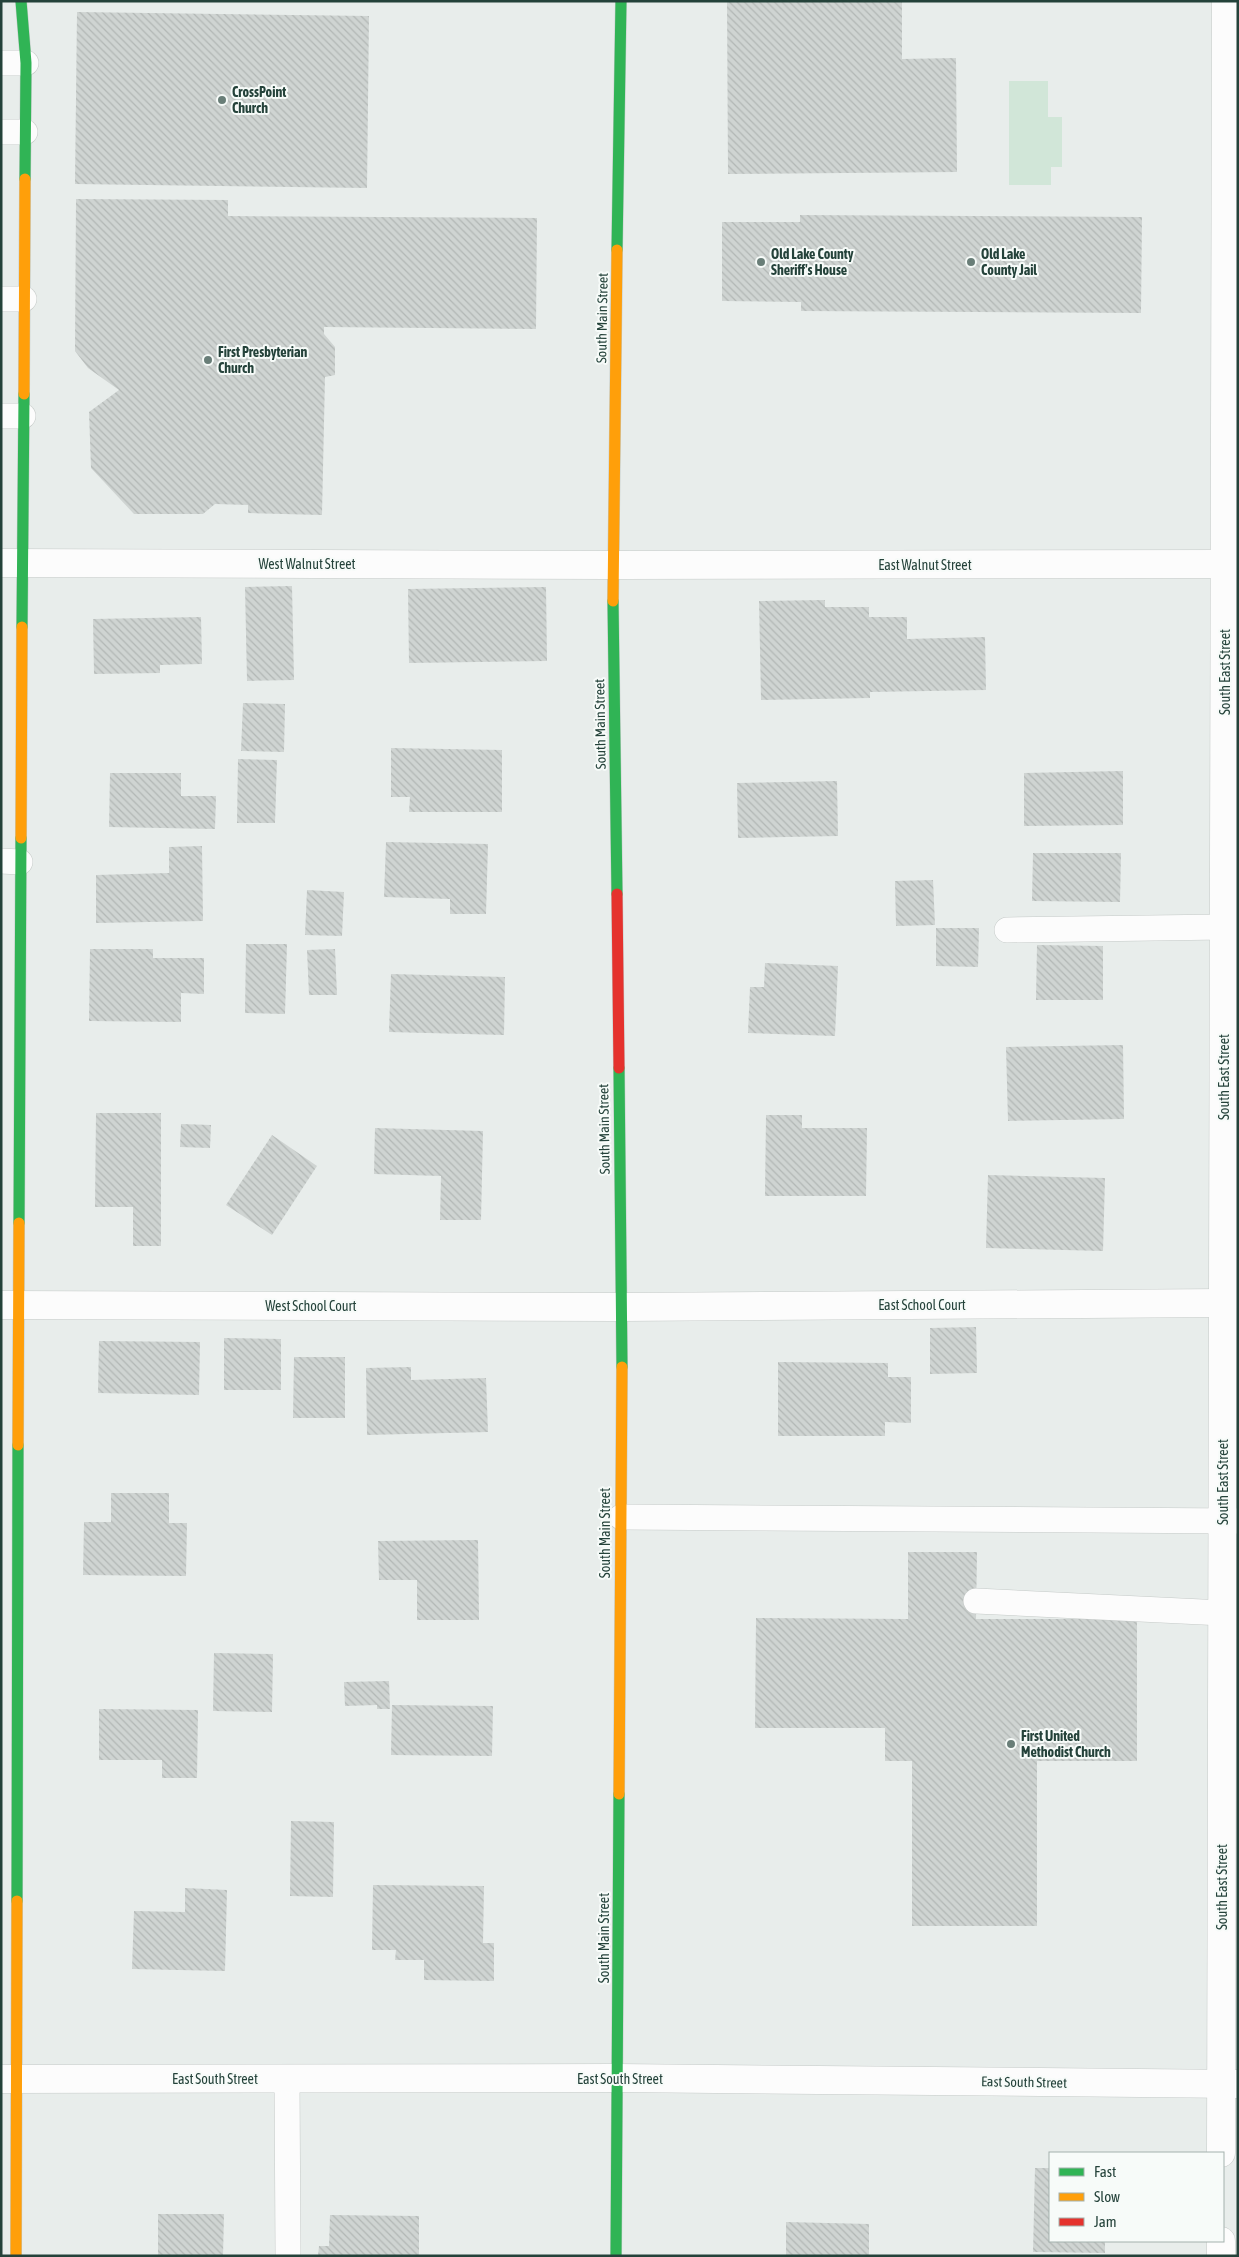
<svg xmlns="http://www.w3.org/2000/svg" width="1239" height="2257" font-family="'Asap Condensed',sans-serif">
	<style>
		.park { fill: #d1e6d8 }
		.building { fill: url(#building-back-hatch) }
		.lines { fill: none; stroke-linecap: round; stroke-linejoin: round }
		.lane-casing { stroke: #c5cac8; stroke-width: 26 }
		.street-casing { stroke: #c5cac8; stroke-width: 29 }
		.fast-casing { stroke: #c3cbc8; stroke-width: 12 }
		.slow-casing { stroke: #c3cbc8; stroke-width: 12 }
		.jam-casing { stroke: #c3cbc8; stroke-width: 12 }
		.lane { stroke: #fcfcfc; stroke-width: 25 }
		.street { stroke: #fcfcfc; stroke-width: 28 }
		.fast { stroke: #30b455; stroke-width: 11 }
		.slow { stroke: #ff9f0a; stroke-width: 11 }
		.jam { stroke: #e5322d; stroke-width: 11 }
		.poi-dot { fill: #697e78; stroke: #f7fbf9; stroke-width: 2 }
		.labels { text-anchor: middle; dominant-baseline: central; stroke-width: 4; stroke-linejoin: round; paint-order: stroke }
		.poi-label { font-size: 14px; font-weight: bold; fill: #24423a; stroke: #f7fbf9; text-anchor: start }
		.street-label { font-size: 14px; fill: #24423a; stroke: #f7fbf9 }
	</style>
	<defs>
		<pattern id="building-back-hatch" width="6" height="6" patternUnits="userSpaceOnUse" patternTransform="scale(1.25)"><rect width="6" height="6" fill="#cfd4d2"/><path d="M-1 5l2 2M0 0l6 6M5-1l2 2" fill="none" stroke="#b2b7b5"/></pattern>
	</defs>
	<rect width="100%" height="100%" fill="#e8edeb"/>
	<!-- park -->
	<polygon class="park" points="1009,81 1048,81 1048,117 1062,117 1062,167 1051,167 1051,185 1009,185"/>
	<!-- building -->
	<g class="building">
		<polygon points="727,1 902,1 902,59 956,58 957,172 728,174"/>
		<polygon points="77,12 369,16 367,188 75,184"/>
		<polygon points="76,199 228,200 228,216 537,218 536,329 324,327 324,334 335,347 335,375 325,377 322,515 248,513 248,505 215,504 203,514 134,514 91,468 89,412 119,390 88,368 75,351"/>
		<polygon points="800,215 1142,217 1141,313 801,311 801,302 722,301 722,222 800,222"/>
		<polygon points="292,586 294,680 247,681 245,587"/>
		<polygon points="546,587 547,661 409,663 408,589"/>
		<polygon points="825,600 825,607 869,607 869,617 907,617 907,639 985,637 986,690 870,692 870,698 761,700 759,601"/>
		<polygon points="201,617 202,664 160,665 160,673 94,674 93,619"/>
		<polygon points="243,703 285,704 284,752 241,751"/>
		<polygon points="391,748 502,750 502,812 409,812 410,797 391,797"/>
		<polygon points="238,759 277,760 275,823 237,823"/>
		<polygon points="1123,771 1123,825 1024,826 1024,773"/>
		<polygon points="110,773 181,773 181,796 216,796 215,829 109,827"/>
		<polygon points="837,781 838,836 738,838 737,783"/>
		<polygon points="386,842 488,844 486,914 450,914 450,899 384,897"/>
		<polygon points="202,846 203,921 96,923 96,875 169,873 169,847"/>
		<polygon points="1033,853 1121,853 1120,902 1032,901"/>
		<polygon points="933,880 935,925 896,926 895,881"/>
		<polygon points="307,890 344,892 342,936 305,935"/>
		<polygon points="936,928 979,928 978,967 936,966"/>
		<polygon points="246,944 287,944 285,1014 245,1013"/>
		<polygon points="1037,945 1103,946 1103,1000 1036,1000"/>
		<polygon points="90,949 153,949 153,958 204,958 204,994 181,993 181,1022 89,1021"/>
		<polygon points="335,949 337,995 309,995 307,950"/>
		<polygon points="765,963 838,966 835,1036 748,1033 750,987 764,987"/>
		<polygon points="391,974 505,977 504,1035 389,1032"/>
		<polygon points="1123,1045 1124,1119 1008,1121 1006,1047"/>
		<polygon points="96,1113 161,1113 161,1246 133,1246 133,1207 95,1207"/>
		<polygon points="766,1115 802,1115 802,1128 867,1128 866,1196 765,1196"/>
		<polygon points="181,1124 211,1125 210,1148 180,1147"/>
		<polygon points="375,1128 483,1131 481,1220 440,1220 441,1176 374,1174"/>
		<polygon points="272,1135 317,1166 272,1235 226,1205"/>
		<polygon points="988,1175 1105,1178 1103,1251 986,1248"/>
		<polygon points="976,1327 977,1373 930,1374 930,1328"/>
		<polygon points="224,1338 281,1339 281,1390 224,1390"/>
		<polygon points="99,1341 200,1342 199,1395 98,1393"/>
		<polygon points="294,1357 345,1357 345,1418 293,1418"/>
		<polygon points="778,1362 888,1363 888,1377 911,1377 911,1423 885,1422 885,1436 778,1436"/>
		<polygon points="411,1367 411,1380 486,1378 488,1432 367,1435 366,1368"/>
		<polygon points="111,1493 169,1493 169,1523 187,1523 186,1576 83,1575 84,1522 111,1522"/>
		<polygon points="478,1540 479,1620 417,1620 417,1580 379,1580 378,1541"/>
		<polygon points="908,1552 977,1552 976,1619 1137,1619 1137,1761 1037,1761 1037,1926 912,1926 912,1761 885,1761 885,1728 755,1728 756,1618 908,1619"/>
		<polygon points="214,1653 273,1654 272,1712 213,1711"/>
		<polygon points="389,1681 390,1709 377,1709 377,1705 345,1706 344,1682"/>
		<polygon points="392,1705 493,1706 492,1756 391,1755"/>
		<polygon points="99,1709 198,1710 197,1778 162,1778 162,1760 99,1760"/>
		<polygon points="291,1821 334,1822 333,1897 290,1896"/>
		<polygon points="373,1885 484,1886 483,1943 494,1943 494,1981 424,1980 424,1960 395,1960 396,1950 372,1950"/>
		<polygon points="185,1888 227,1890 225,1971 132,1969 134,1911 185,1912"/>
		<polygon points="1035,2168 1050,2168 1050,2241 1105,2241 1105,2253 1033,2252"/>
		<polygon points="158,2214 224,2214 223,2256 158,2256"/>
		<polygon points="330,2215 419,2216 419,2256 318,2256 319,2246 329,2246"/>
		<polygon points="786,2222 869,2224 869,2256 786,2256"/>
	</g>
	<g class="lines">
		<!-- lane casing -->
		<g class="lane-casing">
			<g id="lane">
				<polyline points="1,63 26,63"/>
				<polyline points="1,132 25,132"/>
				<polyline points="1,299 24,299"/>
				<polyline points="1,416 23,416"/>
				<polyline points="1,861 20,862"/>
				<polyline points="1007,930 1224,927"/>
				<polyline points="621,1517 1238,1521"/>
				<polyline points="976,1601 1223,1613"/>
				<polyline points="287,2079 288,2256"/>
			</g>
		</g>
		<!-- street casing -->
		<g class="street-casing">
			<g id="street">
				<polyline points="1,563 613,565 1238,564"/>
				<polyline points="1,1305 622,1307 1223,1303"/>
				<polyline points="1,2079 618,2078 1238,2084"/>
				<polyline points="1221,2153 1226,1"/>
				<polyline points="1221,2256 1221,2241"/>
			</g>
		</g>
		<!-- fast casing -->
		<g class="fast-casing">
			<g id="fast">
				<polyline points="21,1 26,63 25,179"/>
				<polyline points="617,250 621,1"/>
				<polyline points="613,601 617,894"/>
				<polyline points="22,627 24,394"/>
				<polyline points="619,1068 622,1367"/>
				<polyline points="19,1223 21,838"/>
				<polyline points="17,1901 18,1445"/>
				<polyline points="616,2256 619,1794"/>
			</g>
		</g>
		<!-- slow casing -->
		<g class="slow-casing">
			<g id="slow">
				<polyline points="24,394 25,179"/>
				<polyline points="613,601 617,250"/>
				<polyline points="21,838 22,627"/>
				<polyline points="18,1445 19,1223"/>
				<polyline points="619,1794 622,1367"/>
				<polyline points="16,2256 17,1901"/>
			</g>
		</g>
		<!-- jam casing -->
		<g class="jam-casing">
			<polyline id="jam" points="617,894 619,1068"/>
		</g>
		<!-- lane -->
		<use href="#lane" class="lane"/>
		<!-- street -->
		<use href="#street" class="street"/>
		<!-- fast -->
		<use href="#fast" class="fast"/>
		<!-- slow -->
		<use href="#slow" class="slow"/>
		<!-- jam -->
		<use href="#jam" class="jam"/>
	</g>
	<!-- markers -->
	<g class="poi-dot">
		<circle cx="222" cy="100" r="5"/>
		<circle cx="761" cy="262" r="5"/>
		<circle cx="971" cy="262" r="5"/>
		<circle cx="208" cy="360" r="5"/>
		<circle cx="1011" cy="1744" r="5"/>
	</g>
	<g class="labels">
		<!-- poi labels -->
		<g class="poi-label">
			<text x="232" y="92">CrossPoint<tspan x="232" dy="16">Church</tspan></text>
			<text x="771" y="254">Old Lake County<tspan x="771" dy="16">Sheriff's House</tspan></text>
			<text x="981" y="254">Old Lake<tspan x="981" dy="16">County Jail</tspan></text>
			<text x="218" y="352">First Presbyterian<tspan x="218" dy="16">Church</tspan></text>
			<text x="1021" y="1736">First United<tspan x="1021" dy="16">Methodist Church</tspan></text>
		</g>
		<!-- street labels -->
		<g class="street-label">
			<text transform="translate(602 318) rotate(-89)">South Main Street</text>
			<text x="307" y="564">West Walnut Street</text>
			<text x="925" y="565">East Walnut Street</text>
			<text transform="translate(1225 672) rotate(-90)">South East Street</text>
			<text transform="translate(600 724) rotate(-91)">South Main Street</text>
			<text transform="translate(1224 1077) rotate(-90)">South East Street</text>
			<text transform="translate(604 1129) rotate(-91)">South Main Street</text>
			<text x="922" y="1305">East School Court</text>
			<text x="311" y="1306">West School Court</text>
			<text transform="translate(1223 1482) rotate(-90)">South East Street</text>
			<text transform="translate(605 1533) rotate(-90)">South Main Street</text>
			<text transform="translate(1222 1887) rotate(-90)">South East Street</text>
			<text transform="translate(604 1938) rotate(-90)">South Main Street</text>
			<text x="215" y="2079">East South Street</text>
			<text x="620" y="2079">East South Street</text>
			<text transform="translate(1024 2082) rotate(1)">East South Street</text>
		</g>
	</g>
	<!-- border -->
	<rect width="1239" height="2257" fill="none" stroke="#24423a" stroke-width="5"/>
	<!-- legend -->
	<rect x="1049" y="2152" width="175" height="90" fill="#f7fbf9" stroke="#a3b1ad"/>
	<rect x="1059" y="2168" width="25" height="8" fill="#30b455" stroke="#a3b1ad"/>
	<text x="1094" y="2177" font-size="15" fill="#24423a">Fast</text>
	<rect x="1059" y="2193" width="25" height="8" fill="#ff9f0a" stroke="#a3b1ad"/>
	<text x="1094" y="2202" font-size="15" fill="#24423a">Slow</text>
	<rect x="1059" y="2218" width="25" height="8" fill="#e5322d" stroke="#a3b1ad"/>
	<text x="1094" y="2227" font-size="15" fill="#24423a">Jam</text>
</svg>
